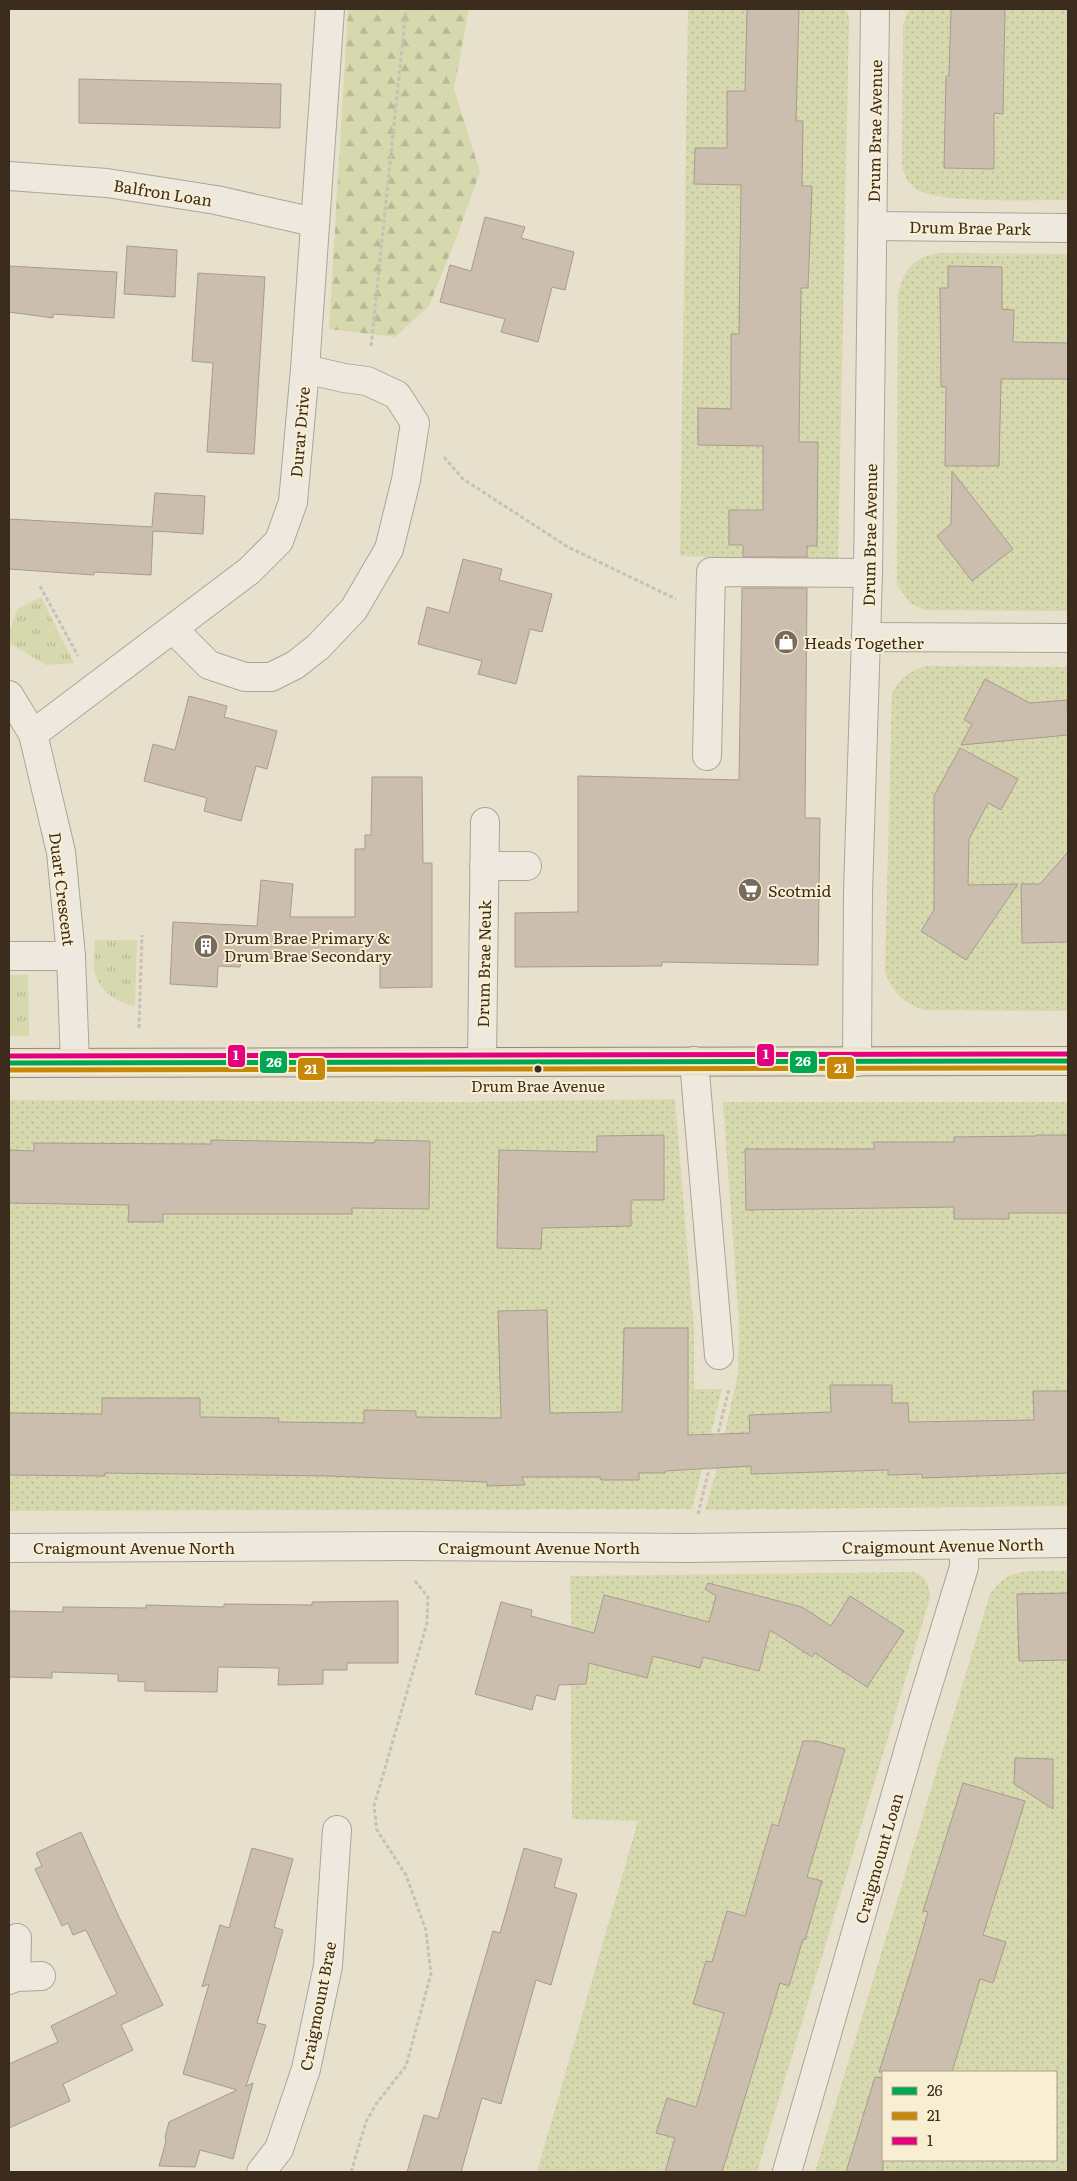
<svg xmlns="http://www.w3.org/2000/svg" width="1077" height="2181" font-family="Literata,serif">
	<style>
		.grass { fill: url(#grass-tufts) }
		.forest { fill: url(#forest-firs) }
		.park { fill: url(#park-dots); fill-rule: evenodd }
		.building { fill: #cbbeae; stroke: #a79b8c }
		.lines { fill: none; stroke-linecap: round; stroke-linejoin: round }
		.minor-casing { stroke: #aca496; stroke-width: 30 }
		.major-casing { stroke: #928a7d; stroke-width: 30 }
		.path { stroke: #c7c1b5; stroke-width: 3; stroke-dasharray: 4 2.5; stroke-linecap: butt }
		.minor { stroke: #eee9df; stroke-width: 28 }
		.major { stroke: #e6e0d0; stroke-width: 28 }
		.bus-1-casing { stroke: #f8eed2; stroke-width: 9 }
		.bus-2-casing { stroke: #f8eed2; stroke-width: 9 }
		.bus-3-casing { stroke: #f8eed2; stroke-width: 9 }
		.bus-1 { stroke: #00a651; stroke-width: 5 }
		.bus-2 { stroke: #c88807; stroke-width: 5 }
		.bus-3 { stroke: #e5007d; stroke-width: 5 }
		.bus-dot { fill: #3c2c1d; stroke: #f8eed2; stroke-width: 2 }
		.labels { text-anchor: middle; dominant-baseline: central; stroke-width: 4; stroke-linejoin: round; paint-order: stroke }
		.bus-label { font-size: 15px; fill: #3c2c1d; stroke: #f8eed2 }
		.street-label { font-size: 16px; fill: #3c2c1d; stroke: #f8eed2 }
		.poi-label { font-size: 16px; fill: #3c2c1d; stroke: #f8eed2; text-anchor: start }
		.line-badge { stroke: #f8eed2; stroke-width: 2 }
		.badge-label { font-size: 14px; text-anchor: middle; font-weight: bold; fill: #fff }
	</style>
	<defs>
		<pattern id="grass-tufts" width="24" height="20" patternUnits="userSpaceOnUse" patternTransform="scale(1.25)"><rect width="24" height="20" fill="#d6d8ae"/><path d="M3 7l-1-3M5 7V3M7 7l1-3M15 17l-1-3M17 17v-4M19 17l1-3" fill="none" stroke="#b9ba95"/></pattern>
		<pattern id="forest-firs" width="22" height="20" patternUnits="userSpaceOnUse" patternTransform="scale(1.25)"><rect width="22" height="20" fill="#d6d8ae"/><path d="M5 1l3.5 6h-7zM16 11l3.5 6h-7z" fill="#b9ba95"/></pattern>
		<pattern id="park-dots" width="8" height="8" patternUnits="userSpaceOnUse" patternTransform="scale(1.25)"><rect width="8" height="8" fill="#d6d8ae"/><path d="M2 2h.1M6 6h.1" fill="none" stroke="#b9ba95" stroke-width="1.8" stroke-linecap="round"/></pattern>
	</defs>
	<rect width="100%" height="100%" fill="#e7e0cd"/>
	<!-- grass -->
	<g class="grass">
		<polygon points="41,597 74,663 46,665 9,643 9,634 17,609"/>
		<path d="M95,940h42l-2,66c-17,-3 -33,-13 -39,-30 -4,-10 -1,-26 -1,-36z"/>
		<polygon points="9,975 28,975 29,1036 9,1036"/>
	</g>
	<!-- forest -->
	<polygon class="forest" points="348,9 469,9 454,89 480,172 457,236 429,306 395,337 329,329"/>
	<!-- park -->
	<g class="park">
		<polygon points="688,9 846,9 849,17 838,562 680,556"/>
		<path d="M909,9h159v191c-32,0 -129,4 -152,-11 -9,-6 -11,-13 -14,-22l1,-142z"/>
		<path d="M939,253l129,1v357l-143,-1 -15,-7 -13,-18 1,-292c7,-25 15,-35 41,-40z"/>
		<path d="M926,666l142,1v344l-144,-1c-21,-7 -32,-18 -39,-39l7,-277c9,-17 16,-22 34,-28z"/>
		<polygon points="675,1099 694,1330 694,1389 722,1389 692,1509 9,1511 9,1100 457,1102"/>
		<polygon points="723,1102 1068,1102 1068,1506 705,1510 717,1468 738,1374 739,1323"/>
		<path d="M1033,1571h35v601h-253l175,-578c14,-18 20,-21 43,-23zM883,2072h173v88h-173z"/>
		<path d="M914,1572c13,5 15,12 16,26l-173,574h-220l101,-351 -66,-2 -1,-134 15,-1 3,-21 58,15 18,-67 -61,-16 -12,47h-20l-2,-66z"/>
	</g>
	<!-- building -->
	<g class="building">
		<polygon points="747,9 799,9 796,121 803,121 802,186 812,186 808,288 801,288 799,442 818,442 817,546 807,546 807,557 743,557 743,545 729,545 729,510 763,510 763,446 698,445 698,408 731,409 731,334 739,334 741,185 694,184 695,148 727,148 727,91 745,91"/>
		<polygon points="951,9 1005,9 1003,114 994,113 994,169 944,168 946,76 949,76"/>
		<polygon points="79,79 281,84 280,128 79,123"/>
		<polygon points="485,217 525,227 521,238 574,252 565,290 552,287 538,342 501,332 505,319 440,302 450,265 471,271"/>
		<polygon points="127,246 177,250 175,297 124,294"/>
		<polygon points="9,266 117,272 114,318 53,314 53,318 9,312"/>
		<polygon points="948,266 1002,267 1002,309 1014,310 1013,342 1068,343 1068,379 1001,379 999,466 945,466 946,387 941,387 940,288 948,288"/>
		<polygon points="198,273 265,277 254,454 207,452 213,363 192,361"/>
		<polygon points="952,471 1013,549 972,581 937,536 951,524"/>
		<polygon points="155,493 205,496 203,534 153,531 151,575 94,572 94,575 9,569 9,519 152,527"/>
		<polygon points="463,559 502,569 499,580 552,594 542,632 530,629 516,684 478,674 482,661 418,644 427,607 449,613"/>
		<polygon points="742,588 807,588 805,818 820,818 818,965 662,962 662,966 515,967 515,913 578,912 578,776 739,780"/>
		<polygon points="985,679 1030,703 1067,700 1068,735 961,745 972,724 964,720"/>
		<polygon points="189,696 227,706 224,717 277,731 267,769 256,766 241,821 204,811 207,798 144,781 153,744 175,750"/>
		<polygon points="960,748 1018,779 1001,810 988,803 969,839 968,885 1018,884 966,960 921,931 934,910 934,796"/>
		<polygon points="372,777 422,777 423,863 432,863 432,987 380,988 380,960 241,958 240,967 218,966 217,987 170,984 173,922 257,926 261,880 293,884 290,917 355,917 355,849 365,849 365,835 371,835"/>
		<polygon points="1068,852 1068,942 1022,943 1021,884 1040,884"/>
		<polygon points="664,1135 664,1200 631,1200 631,1226 542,1228 541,1249 497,1248 499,1150 597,1152 597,1136"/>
		<polygon points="1036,1135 1068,1135 1068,1213 1009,1213 1009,1219 954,1219 954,1207 746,1210 745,1149 874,1149 874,1142 954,1142 954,1137 1036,1136"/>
		<polygon points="211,1140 375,1143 375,1140 430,1141 429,1209 352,1208 352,1214 163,1214 163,1222 128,1222 129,1205 9,1203 9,1150 34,1151 34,1143 211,1144"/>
		<polygon points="547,1310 550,1413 622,1412 624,1328 688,1328 688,1435 750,1433 749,1415 831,1412 830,1385 892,1385 892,1403 908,1403 909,1422 1034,1420 1033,1391 1068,1391 1068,1473 922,1478 922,1474 888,1475 888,1470 751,1474 751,1466 665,1471 665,1473 639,1473 639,1480 601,1480 600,1477 522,1477 525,1485 487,1486 487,1482 329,1476 105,1473 105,1476 9,1475 9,1413 102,1414 102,1398 200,1398 200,1417 279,1418 278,1422 364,1423 364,1410 416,1411 416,1417 501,1418 498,1311"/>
		<polygon points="708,1583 802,1607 831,1626 850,1596 904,1631 867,1687 815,1653 812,1657 770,1630 759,1671 703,1657 700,1668 653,1656 647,1678 589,1663 586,1684 559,1685 555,1700 536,1695 532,1710 475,1694 501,1602 532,1610 531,1616 594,1633 604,1595 709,1622 716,1596 705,1589"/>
		<polygon points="1068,1593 1068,1660 1019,1661 1017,1594"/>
		<polygon points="398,1601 398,1663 347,1663 347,1670 323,1670 323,1684 278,1685 279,1668 218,1667 217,1692 145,1691 145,1682 118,1681 118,1674 52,1672 52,1678 9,1677 9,1611 63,1612 63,1607 146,1608 146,1605 224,1607 224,1604 312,1605 312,1602"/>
		<polygon points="803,1741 816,1741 845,1749 807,1877 822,1881 805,1940 803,1939 789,1986 780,1983 722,2172 665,2172 675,2138 656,2133 667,2098 696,2107 724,2013 693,2004 706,1961 712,1962 727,1911 745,1916 772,1824 778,1826"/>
		<polygon points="1015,1758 1053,1759 1053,1809 1014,1784"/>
		<polygon points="963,1783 1025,1801 983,1935 1006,1942 993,1983 980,1979 952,2072 879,2072 912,1967 928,1912 923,1911"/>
		<polygon points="81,1832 118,1915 163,2005 121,2025 133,2050 63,2084 70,2101 9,2128 9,2064 58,2042 51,2026 117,1994 86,1930 73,1935 68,1923 62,1926 35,1869 42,1866 36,1853"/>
		<polygon points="252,1848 293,1859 274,1927 283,1930 257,2023 266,2025 246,2086 253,2083 233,2159 200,2150 195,2167 159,2166 166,2141 165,2137 169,2122 237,2090 183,2074 209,1984 202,1987 220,1925 229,1928"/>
		<polygon points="524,1848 562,1859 554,1887 577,1894 551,1985 536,1980 501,2104 482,2098 461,2172 407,2172 424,2115 438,2119 493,1931 500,1933"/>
		<polygon points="875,2077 883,2078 883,2172 846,2172"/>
	</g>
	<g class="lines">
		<!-- minor casing -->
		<g class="minor-casing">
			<g id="minor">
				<polyline points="9,176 107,183 216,200 314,222"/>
				<polyline points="873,226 1068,228"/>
				<polyline points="173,629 209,665 245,677 271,677 295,665 318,647 354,609 389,549 406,480 415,423 397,395 367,381 344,378 305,369"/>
				<polyline points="866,637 1068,638"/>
				<polyline points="9,695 33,734 61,852 71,956 75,1063"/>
				<polyline points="33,734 249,571 279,541 293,502 305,369 330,9"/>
				<polyline points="707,756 711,572 868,573"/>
				<polyline points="484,866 527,866"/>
				<polyline points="9,956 71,956"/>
				<polyline points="482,1061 485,822"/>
				<polyline points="694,1061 719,1355"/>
				<polyline points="857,1062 858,892 868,573 875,9"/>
				<polyline points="9,1548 408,1546 689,1548 1068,1543"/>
				<polyline points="16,1977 17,1938"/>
				<polyline points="9,1980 16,1977 41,1976"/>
				<polyline points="261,2172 279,2149 306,2069 328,1966 337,1830"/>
				<polyline points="787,2172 917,1721 964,1567 964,1544"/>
			</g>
		</g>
		<!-- major casing -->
		<g class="major-casing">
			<polyline id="major" points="9,1063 1068,1061"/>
		</g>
		<!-- path -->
		<g class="path">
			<polyline points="371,346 406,9"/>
			<polyline points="444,457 463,479 568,547 676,599"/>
			<polyline points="40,586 78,656"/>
			<polyline points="139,1028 142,935"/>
			<polyline points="698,1514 729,1389"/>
			<polyline points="351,2172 366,2122 376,2104 406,2066 431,1974 426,1931 420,1914 406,1875 377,1830 374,1806 427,1623 428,1597 415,1581"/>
		</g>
		<!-- minor -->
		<use href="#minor" class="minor"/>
		<!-- major -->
		<use href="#major" class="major"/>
		<!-- bus-1 casing -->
		<g class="bus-1-casing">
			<polyline id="bus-1" points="9,1063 1068,1061"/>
		</g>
		<!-- bus-2 casing -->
		<g class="bus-2-casing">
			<polyline id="bus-2" points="9,1070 1068,1068"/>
		</g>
		<!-- bus-3 casing -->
		<g class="bus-3-casing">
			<polyline id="bus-3" points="9,1056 1068,1054"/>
		</g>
		<!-- bus-1 -->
		<use href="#bus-1" class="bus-1"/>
		<!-- bus-2 -->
		<use href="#bus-2" class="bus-2"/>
		<!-- bus-3 -->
		<use href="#bus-3" class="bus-3"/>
	</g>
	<!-- icons -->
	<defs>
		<g id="shop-disc" transform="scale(1.25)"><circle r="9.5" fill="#786b5b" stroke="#f8eed2"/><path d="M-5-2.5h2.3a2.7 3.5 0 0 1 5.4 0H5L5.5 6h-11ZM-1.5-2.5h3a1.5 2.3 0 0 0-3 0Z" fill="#fff"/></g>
		<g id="supermarket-disc" transform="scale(1.25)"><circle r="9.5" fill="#786b5b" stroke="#f8eed2"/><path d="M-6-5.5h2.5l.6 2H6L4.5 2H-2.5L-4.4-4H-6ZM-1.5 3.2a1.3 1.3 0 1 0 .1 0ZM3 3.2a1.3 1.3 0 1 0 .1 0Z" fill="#fff"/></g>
		<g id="building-disc" transform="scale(1.25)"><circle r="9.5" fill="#786b5b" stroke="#f8eed2"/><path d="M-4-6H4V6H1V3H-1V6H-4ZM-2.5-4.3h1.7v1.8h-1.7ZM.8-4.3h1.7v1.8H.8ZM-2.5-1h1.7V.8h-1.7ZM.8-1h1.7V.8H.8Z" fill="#fff"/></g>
	</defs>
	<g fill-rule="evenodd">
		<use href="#shop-disc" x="786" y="642"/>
		<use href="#supermarket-disc" x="750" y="890"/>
		<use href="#building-disc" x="206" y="946"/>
	</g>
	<!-- markers -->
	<circle class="bus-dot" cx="538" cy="1069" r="4.5"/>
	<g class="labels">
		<!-- bus labels -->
		<g class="bus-label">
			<text x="538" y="1085">Drum Brae Avenue</text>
		</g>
		<!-- street labels -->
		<g class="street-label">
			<text transform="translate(874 131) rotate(-89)">Drum Brae Avenue</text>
			<text transform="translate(163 192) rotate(9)">Balfron Loan</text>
			<text transform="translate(970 227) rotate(1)">Drum Brae Park</text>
			<text transform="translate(299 432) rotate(-85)">Durar Drive</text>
			<text transform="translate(869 535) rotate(-89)">Drum Brae Avenue</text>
			<text transform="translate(63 889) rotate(83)">Duart Crescent</text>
			<text transform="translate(483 964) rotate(-89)">Drum Brae Neuk</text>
			<text transform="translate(943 1545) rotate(-1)">Craigmount Avenue North</text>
			<text x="134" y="1547">Craigmount Avenue North</text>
			<text x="539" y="1547">Craigmount Avenue North</text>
			<text transform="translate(878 1858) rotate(-74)">Craigmount Loan</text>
			<text transform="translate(317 2006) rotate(-79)">Craigmount Brae</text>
		</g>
		<!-- poi labels -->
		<g class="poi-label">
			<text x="804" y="642">Heads Together</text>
			<text x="768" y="890">Scotmid</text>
			<text x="224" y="937">Drum Brae Primary &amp;<tspan x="224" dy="18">Drum Brae Secondary</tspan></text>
		</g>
	</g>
	<g class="line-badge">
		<rect x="756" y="1043" width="19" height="24" rx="5" fill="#e5007d"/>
		<rect x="227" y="1044" width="19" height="24" rx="5" fill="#e5007d"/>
		<rect x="789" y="1050" width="29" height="24" rx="5" fill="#00a651"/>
		<rect x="259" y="1050" width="29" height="24" rx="5" fill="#00a651"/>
		<rect x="826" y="1056" width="29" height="24" rx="5" fill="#c88807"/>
		<rect x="297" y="1057" width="29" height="24" rx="5" fill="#c88807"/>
	</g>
	<g class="badge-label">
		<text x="766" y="1059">1</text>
		<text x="236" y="1060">1</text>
		<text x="803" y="1066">26</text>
		<text x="274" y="1067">26</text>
		<text x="841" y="1073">21</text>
		<text x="311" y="1074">21</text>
	</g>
	<!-- border -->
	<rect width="1077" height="2181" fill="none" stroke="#3c2c1d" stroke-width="20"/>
	<!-- legend -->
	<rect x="882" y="2071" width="175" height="90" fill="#f8eed2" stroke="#ada08a"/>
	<rect x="892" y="2087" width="25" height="8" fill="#00a651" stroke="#ada08a"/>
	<text x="927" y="2096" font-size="15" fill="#3c2c1d">26</text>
	<rect x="892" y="2112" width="25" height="8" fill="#c88807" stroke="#ada08a"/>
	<text x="927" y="2121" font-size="15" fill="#3c2c1d">21</text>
	<rect x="892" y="2137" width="25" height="8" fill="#e5007d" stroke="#ada08a"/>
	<text x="927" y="2146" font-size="15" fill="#3c2c1d">1</text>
</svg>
